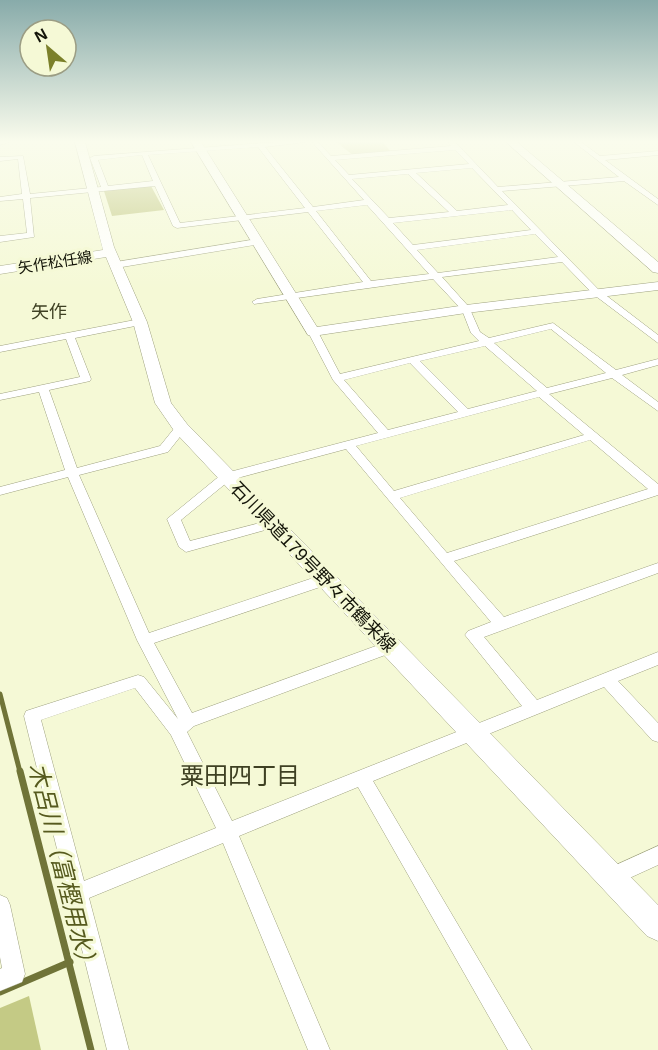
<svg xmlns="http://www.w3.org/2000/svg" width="658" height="1050" font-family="Arial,'Noto Sans JP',sans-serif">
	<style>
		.green { fill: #c4ca85 }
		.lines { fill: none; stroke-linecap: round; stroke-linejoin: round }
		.stream-far1 { stroke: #707438; stroke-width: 5 }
		.stream { stroke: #707438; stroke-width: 7 }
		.street-casing { stroke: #9fa281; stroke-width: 1 }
		.secondary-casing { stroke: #9fa281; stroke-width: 1 }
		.street { fill: #fff; fill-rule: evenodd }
		.secondary { fill: #fff; fill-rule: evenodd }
		.labels { text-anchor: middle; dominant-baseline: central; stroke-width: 6; stroke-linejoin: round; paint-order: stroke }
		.far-street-label { font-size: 15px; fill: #131408; stroke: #f5f9d6 }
		.far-quarter-label { font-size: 18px; fill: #3e4023; stroke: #f5f9d6 }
		.street-label { font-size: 18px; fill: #131408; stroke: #f5f9d6 }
		.near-neighbourhood-label { font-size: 24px; fill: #3e4023; stroke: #f5f9d6 }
		.near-water-label { font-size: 24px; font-style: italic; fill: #565a1e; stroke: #f5f9d6 }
	</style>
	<rect width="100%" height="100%" fill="#f5f9d6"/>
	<!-- green -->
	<g class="green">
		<polygon points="336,142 383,142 391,152 353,155"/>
		<polygon points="151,186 164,210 112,216 104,191"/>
		<polygon points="29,996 41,1050 0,1050 0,1008"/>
	</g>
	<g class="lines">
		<!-- stream-far1 -->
		<polyline class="stream-far1" points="0,694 20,772"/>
		<!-- stream -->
		<g class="stream">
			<polyline points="20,771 91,1050"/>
			<polyline points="0,992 70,962"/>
		</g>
		<!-- street casing -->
		<g class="street-casing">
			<g id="street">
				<path d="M277,142h29l-41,5 48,60 51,-7 -52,-58h6l13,14 120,-10 -3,-4h7l43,45 121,-10 -45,-35h7l19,14 58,-5v4l-53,5 53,39v6l-34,-24 -122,10 97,99 59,45v8l-65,-49 -31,-32 -120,15 27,30 11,25 9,6 64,-15 63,47 42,-11v6l-36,10 36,27v9l-46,-33 -63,16 109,90v11l-204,66 50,56 154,-54v10l-174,64 53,63 121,-48v13l-40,16 40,42v19l-6,-2 -48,-53 -231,94 159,269h-24l-150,-263 -119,49 91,214h-22l-85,-207 -134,55 40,152h-22l-83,-334 2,-5 112,-36 6,2 34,42 -41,-79 -69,-163 -68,18v-8l65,-17 -26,-78 -39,8v-6l80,-17 -14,-38 -66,13v-6l140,-27 5,3 -5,3 -65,13 16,41 -1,2 -41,9 28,78 83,-22 17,-21 4,-1 6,4 -19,24 -89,23 70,158 170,-57h10l2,4 -2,4 -175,59 38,70 192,-70 6,-2 6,2 2,4 -2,4 -202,75 -7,6 45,89 290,-115 -57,-71 3,-4 23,-9 -145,-173 -116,31 -49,40 9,21 81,-21 5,1 2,3 -2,3 -90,25 -7,-5 -12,-28 55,-45 156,-41 -45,-53 -25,-48 1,-2h8l23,44 139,-33 -8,-8 -9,-23 -29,-31 -179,25 -2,-2 5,-3 106,-17 -55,-70 -131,16 -4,-2 -18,-40 -125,12 4,39 -34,5v-6l27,-3 -4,-34 -23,2v-4l22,-3 -4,-35 -18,2v-4l23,-1 7,38 71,-7 -11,-29 4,-2zM258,147l47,61 -125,15 -32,-68zM455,150l14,14 -120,11 -14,-15zM142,155l11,26 -45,5 -10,-26zM472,168l36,37 -51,6 -41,-38zM408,174l41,38 -60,6 -37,-39zM367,205l62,69 -58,7 -55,-70zM512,210l19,20 -118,15 -20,-22zM535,234l23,23 -120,16 -21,-23zM551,329l55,44 -59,15 -53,-45zM485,346l52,45 -69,18 -48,-48zM410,363l48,49 -70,18 -44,-50zM539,397l45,38 -190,56 -38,-45zM590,440l58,49 -201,64 -47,-55zM135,688l36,47 45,93 -132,53 -43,-161z"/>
				<polygon points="257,239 260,240 260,244 116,268 112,265 116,262"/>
				<polygon points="658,846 658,865 612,886 605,884 602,877 605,870"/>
				<polygon points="0,895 7,898 10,905 25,974 22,982 0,991 0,969 2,968 0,957"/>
			</g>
		</g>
		<!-- secondary casing -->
		<g class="secondary-casing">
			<g id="secondary">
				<polygon points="0,142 9,142 0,145"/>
				<polygon points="75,142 85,142 114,247 147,322 171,403 187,424 658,905 658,941 647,936 175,432 155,403 133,322 106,257 0,274 0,266 103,250"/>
				<polygon points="191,142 201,142 317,327 466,305 658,282 658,290 466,313 313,336 308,335"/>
				<polygon points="506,142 517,142 658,262 658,273 653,272"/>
			</g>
		</g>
		<!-- street -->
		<use href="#street" class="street"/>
		<!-- secondary -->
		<use href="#secondary" class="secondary"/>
	</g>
	<!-- sky -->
	<linearGradient id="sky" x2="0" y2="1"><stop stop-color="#88abaa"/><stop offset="0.49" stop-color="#fafced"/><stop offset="1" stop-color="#fafced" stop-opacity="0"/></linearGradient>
	<rect width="658" height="289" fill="url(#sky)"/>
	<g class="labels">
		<!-- far-street labels -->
		<g class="far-street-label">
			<text transform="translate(55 262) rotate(-9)">矢作松任線</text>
		</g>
		<!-- far-quarter labels -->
		<g class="far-quarter-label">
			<text x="49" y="312">矢作</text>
		</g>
		<!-- street labels -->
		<g class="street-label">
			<text transform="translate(313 567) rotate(46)">石川県道179号野々市鶴来線</text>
		</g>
		<!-- near-neighbourhood labels -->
		<g class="near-neighbourhood-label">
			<text x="240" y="775">粟田四丁目</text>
		</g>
		<!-- near-water labels -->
		<g class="near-water-label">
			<text transform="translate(63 868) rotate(76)">木呂川（富樫用水）</text>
		</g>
	</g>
	<!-- north arrow -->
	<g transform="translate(48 48) rotate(331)"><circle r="28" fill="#f5f9d6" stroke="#9b9d84" stroke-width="1.5"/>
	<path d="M0-4.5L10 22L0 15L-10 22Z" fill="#7b802a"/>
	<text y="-9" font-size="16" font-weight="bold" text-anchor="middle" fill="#131408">N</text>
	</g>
</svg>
